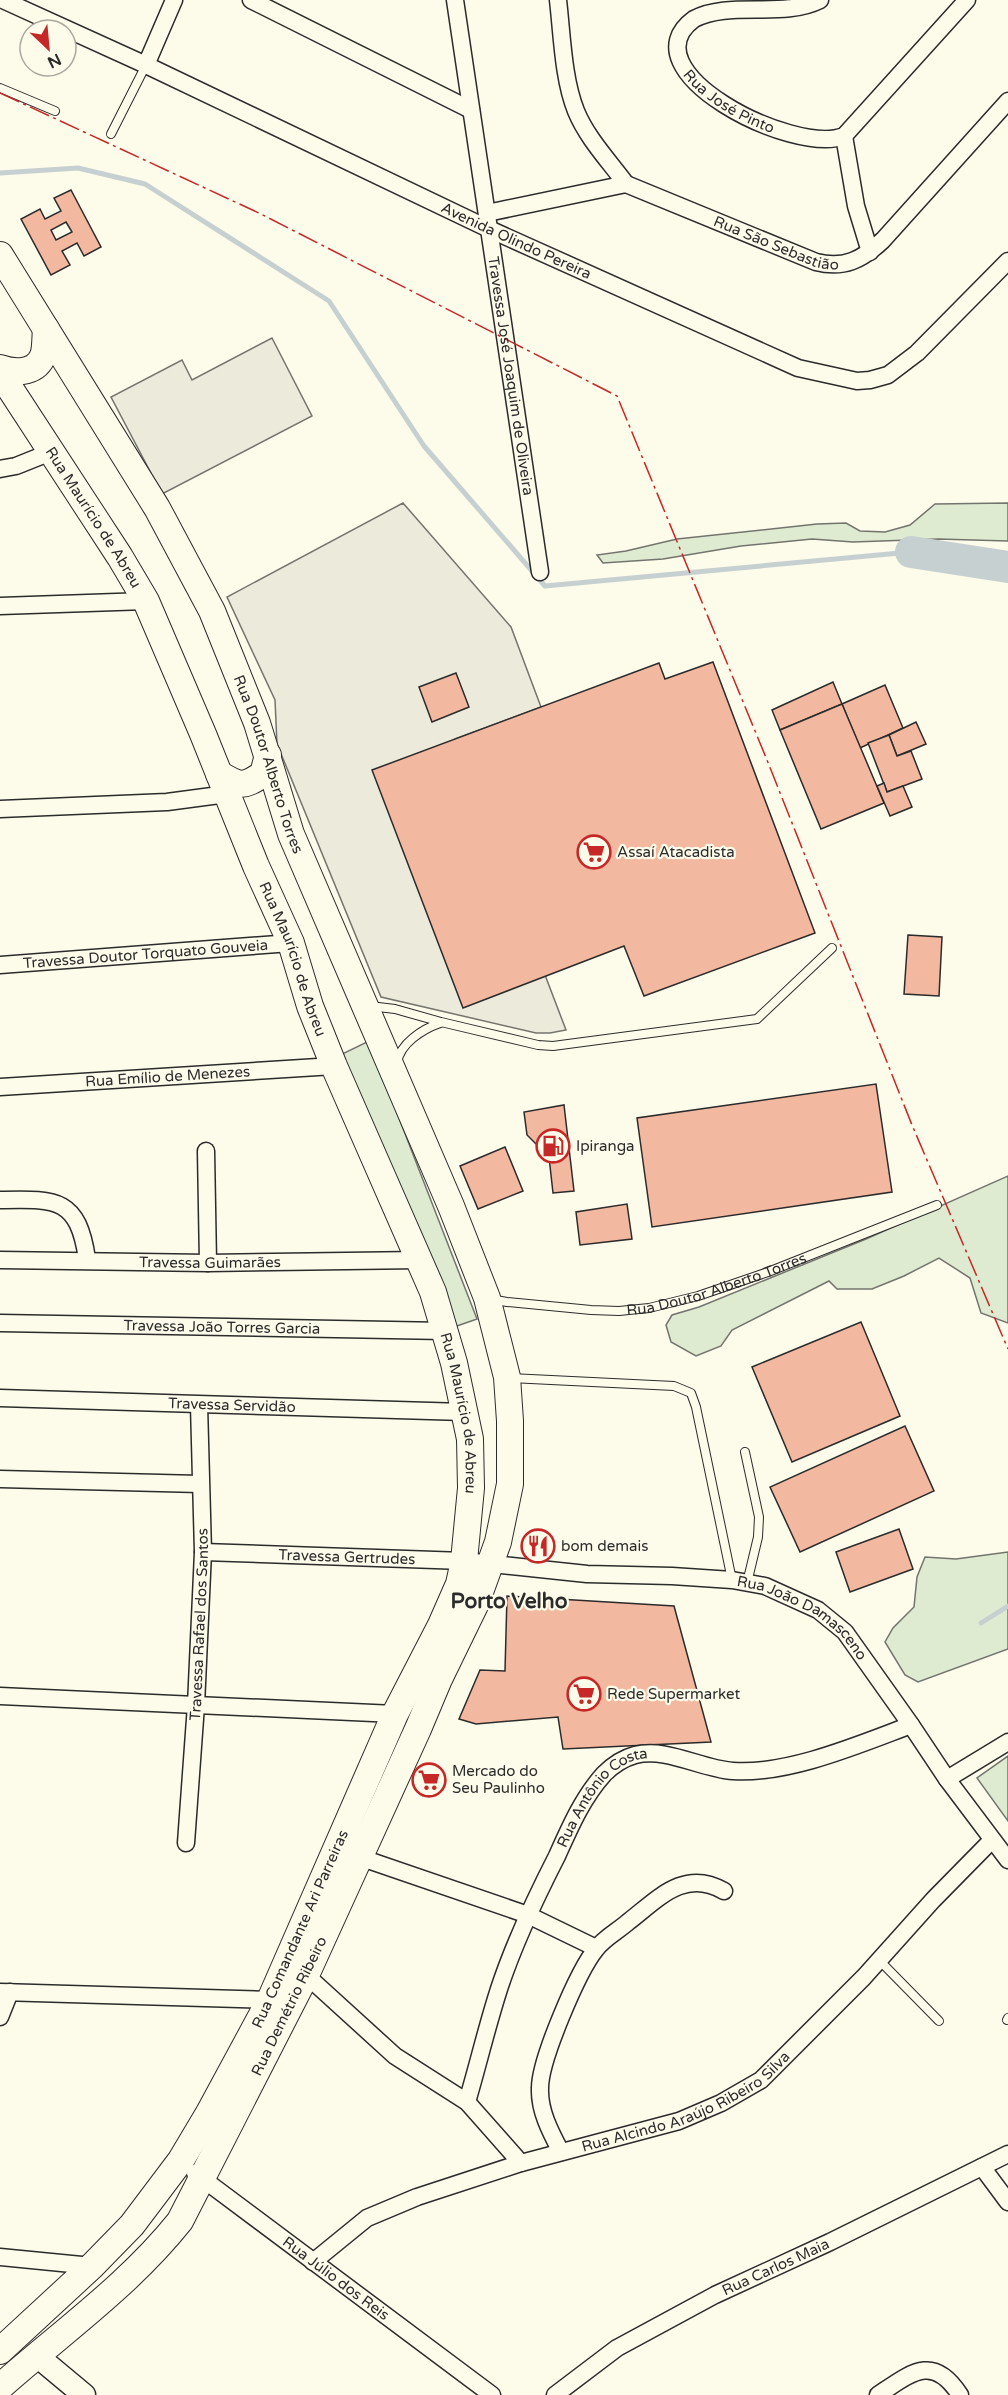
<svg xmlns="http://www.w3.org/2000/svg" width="1008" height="2395" font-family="'Varela Round',sans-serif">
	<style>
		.green { fill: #deebd1; stroke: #74746e; stroke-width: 1.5 }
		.parking { fill: #eceadb; stroke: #74746e; stroke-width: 1.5 }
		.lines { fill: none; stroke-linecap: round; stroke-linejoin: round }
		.stream { stroke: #c7d0d0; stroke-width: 5 }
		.river { stroke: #c7d0d0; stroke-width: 32 }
		.building { fill: #f2b8a0; stroke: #2b2b2b; stroke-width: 1.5; fill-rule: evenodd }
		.lane-casing { stroke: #2b2b2b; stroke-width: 10 }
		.street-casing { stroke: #2b2b2b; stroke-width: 19 }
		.secondary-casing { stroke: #2b2b2b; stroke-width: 25 }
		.primary-casing { stroke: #2b2b2b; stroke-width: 28 }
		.lane { stroke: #fdfbea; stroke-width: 8 }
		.street { stroke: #fdfbea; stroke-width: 16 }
		.secondary { stroke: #fdfbea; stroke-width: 22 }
		.primary { stroke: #fdfbea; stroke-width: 26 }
		.power { stroke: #c62828; stroke-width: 1.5; stroke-dasharray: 21 4.5 3 4.5; stroke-linecap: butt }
		.labels { text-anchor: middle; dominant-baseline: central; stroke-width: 4.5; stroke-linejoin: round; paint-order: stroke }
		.street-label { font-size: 15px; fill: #2b2b2b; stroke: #fdfbea }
		.poi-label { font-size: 15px; fill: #2b2b2b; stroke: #fdfbea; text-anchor: start }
		.district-label { font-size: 21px; font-weight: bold; fill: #2b2b2b; stroke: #fdfbea }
	</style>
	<rect width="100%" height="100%" fill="#fdfbea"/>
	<!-- green -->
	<g class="green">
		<polygon points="1008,503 1008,541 938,539 853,542 812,539 741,546 663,559 603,563 597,555 626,551 677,539 817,524 846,523 860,531 885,532 910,525 935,504"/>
		<polygon points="369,1041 477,1319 454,1327 338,1056"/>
		<polygon points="1008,1176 1008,1323 981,1313 970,1278 939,1258 904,1276 872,1289 837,1289 829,1281 732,1330 721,1346 696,1356 671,1342 666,1325 672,1315 699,1307 866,1239"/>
		<polygon points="1008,1552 1008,1649 918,1682 905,1675 885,1642 893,1628 914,1607 917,1577 925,1557 956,1559"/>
		<polygon points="1008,1756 1008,1821 977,1778"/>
	</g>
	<!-- parking -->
	<g class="parking">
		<polygon points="272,338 312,416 162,494 111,397 182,360 192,380"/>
		<polygon points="403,503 511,627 541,707 455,739 566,1030 550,1033 536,1033 381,997 277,744 275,700 227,597"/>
	</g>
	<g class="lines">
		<!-- stream -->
		<g class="stream">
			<polyline points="0,173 78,168 145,184 329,301 424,446 545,586 911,552"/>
			<polyline points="981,1623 1008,1606"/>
		</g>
		<!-- river -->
		<polyline class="river" points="911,552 1008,567"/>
	</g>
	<!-- building -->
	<g class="building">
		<path d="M71,190l30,57 -17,9 -7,-13 -15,8 8,14 -19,10 -30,-56 19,-10 5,10 16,-8 -7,-13zM66,222l6,10 -16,8 -5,-10z"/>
		<polygon points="713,662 815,933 644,996 624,946 463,1008 372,770 659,663 665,679"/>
		<polygon points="456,673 469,707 432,722 419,687"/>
		<polygon points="833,682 842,704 780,730 772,710"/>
		<polygon points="885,685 903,728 860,748 842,704"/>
		<polygon points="842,704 884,803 821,829 780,730"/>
		<polygon points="916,722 926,744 897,756 889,735"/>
		<polygon points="889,735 897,756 911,751 922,779 887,792 868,743"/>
		<polygon points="884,783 887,792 903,786 912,807 890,816 877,786"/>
		<polygon points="908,935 942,937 939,996 904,994"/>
		<polygon points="876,1084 892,1192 652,1227 637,1118"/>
		<polygon points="564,1105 574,1191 553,1193 549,1157 527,1135 524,1112"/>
		<polygon points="505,1147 523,1191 478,1209 460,1166"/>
		<polygon points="627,1204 632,1239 580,1245 576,1212"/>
		<polygon points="861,1322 900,1416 792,1462 752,1367"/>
		<polygon points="905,1426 934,1491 800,1552 770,1487"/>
		<polygon points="899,1529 913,1569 850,1592 836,1552"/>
		<polygon points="551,1539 551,1551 525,1553 524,1540"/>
		<polygon points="507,1596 674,1606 711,1742 563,1749 558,1717 476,1724 459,1719 480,1670 505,1671"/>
	</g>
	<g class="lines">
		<!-- lane casing -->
		<g class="lane-casing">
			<g id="lane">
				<polyline points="0,88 55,111"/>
				<polyline points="111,134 146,65"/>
				<polyline points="370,1006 395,1009 441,1022 538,1045 553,1046 757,1019 832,948"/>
				<path d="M397,1063c3,-20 26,-34 43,-40"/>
				<path id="s1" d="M490,1299l17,3 84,8 28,1 30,-3 49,-12 70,-24 169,-67"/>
				<polyline points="510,1378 674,1386 691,1393 696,1407 732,1580"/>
				<polyline points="745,1452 759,1517 758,1537 747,1583"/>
				<polyline points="879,1960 939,2021"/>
				<polyline points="1007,2020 1008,2018"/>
			</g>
		</g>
		<!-- street casing -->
		<g class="street-casing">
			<g id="street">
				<path id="s2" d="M3,0l143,65 343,164 309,139 59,13 13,-1 18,-5 29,-22 91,-92"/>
				<polyline points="251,0 471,110"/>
				<path id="s3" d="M455,0l85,572"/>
				<path d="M558,0c4,34 5,79 18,111 11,27 33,50 50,73"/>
				<path id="s4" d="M820,0c-38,19 -90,0 -126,19 -70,51 99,137 150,117l123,-136"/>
				<polyline points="146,65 174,0"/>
				<polyline points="844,136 856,206 870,252"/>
				<path id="s5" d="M487,213l139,-29 190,78c28,7 46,-2 67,-22l125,-139"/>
				<polyline points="0,469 16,466 51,452"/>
				<polyline points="0,606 146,601"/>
				<polyline points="0,809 167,802 227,794"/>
				<path id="s6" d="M0,965l291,-22"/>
				<path id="s7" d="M0,1087l334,-21"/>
				<polyline points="206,1151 208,1263"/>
				<path d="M0,1200c56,-1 78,-3 87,59"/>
				<path id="s8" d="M0,1260l208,3 212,-3"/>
				<path id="s9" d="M0,1323l445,8"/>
				<path id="s10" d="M0,1398l464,14"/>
				<polyline points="0,1479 200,1484"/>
				<path id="s11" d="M203,1552l261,9 123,13 85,2 60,4 33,6 53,24 27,22 66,93 36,54 61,81"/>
				<polyline points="0,1696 395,1714"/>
				<polyline points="947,1779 1008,1742"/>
				<path id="s12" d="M186,1843l10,-138 7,-153 -4,-147"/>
				<polyline points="359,1857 528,1915 596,1948"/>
				<polyline points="306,1975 395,2056 467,2102 521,2163"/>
				<polyline points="0,1992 270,2000"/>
				<polyline points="0,2017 10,1992"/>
				<path id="s13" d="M467,2102c11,-37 20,-76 32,-113 15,-46 36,-90 58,-133 13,-29 26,-59 47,-82 8,-8 20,-16 31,-19 32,-8 66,14 98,16 55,4 127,-27 178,-46"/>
				<path d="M561,2152c-10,-19 -22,-41 -21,-64 0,-28 38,-117 56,-139 8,-11 22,-18 32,-27 30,-23 56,-54 96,-31"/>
				<polyline points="982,2167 1008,2202"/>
				<path id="s14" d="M195,2173l297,222"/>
				<polyline points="0,2257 92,2266"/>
				<path id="s15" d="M313,2262l54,-44 50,-21 104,-34 158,-42 42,-18 40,-23 103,-103 69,-77 59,-60"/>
				<path id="s16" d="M555,2395l62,-47 98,-53 115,-53 178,-88"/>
				<path d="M878,2395c33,-22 55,-42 82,0"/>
			</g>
		</g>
		<!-- secondary casing -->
		<g class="secondary-casing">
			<polyline id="secondary" points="36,2355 84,2395"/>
		</g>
		<!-- primary casing -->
		<g class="primary-casing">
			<g id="primary">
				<path id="s17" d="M0,255l157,253 55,103 45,112 34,111 160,372 36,92 20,79 3,44v63l-12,58 -22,61 -37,76 -21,50 -112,246 -126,246c-51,64 -119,112 -180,166"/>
				<path d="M0,368c14,5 34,6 42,-10 4,-7 3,-21 4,-29"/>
				<path id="s18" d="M0,373l120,184 26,44 57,133 53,132 35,77 19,63 24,60 99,226 21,71 16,76 1,49 -7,73 -5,23 -18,41 -46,89 -125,286 -61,113 -28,47 -49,65 -40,41 -92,85"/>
				<path d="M219,774c21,12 23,14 44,0l5,-19"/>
			</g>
		</g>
		<!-- lane -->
		<use href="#lane" class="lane"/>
		<!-- street -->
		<use href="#street" class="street"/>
		<!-- secondary -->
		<use href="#secondary" class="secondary"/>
		<!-- primary -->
		<use href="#primary" class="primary"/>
		<!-- power -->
		<polyline class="power" points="0,93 261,214 617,396 767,760 912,1125 1008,1349"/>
	</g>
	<!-- icons -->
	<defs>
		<g id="supermarket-ring" transform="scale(1.725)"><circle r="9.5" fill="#fdfbea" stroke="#c62828" stroke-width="1.5"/><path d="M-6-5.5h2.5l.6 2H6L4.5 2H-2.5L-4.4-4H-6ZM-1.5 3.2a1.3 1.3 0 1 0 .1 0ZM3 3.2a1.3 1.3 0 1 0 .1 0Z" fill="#c62828"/></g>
		<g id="fuel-ring" transform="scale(1.725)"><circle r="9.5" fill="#fdfbea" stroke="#c62828" stroke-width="1.5"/><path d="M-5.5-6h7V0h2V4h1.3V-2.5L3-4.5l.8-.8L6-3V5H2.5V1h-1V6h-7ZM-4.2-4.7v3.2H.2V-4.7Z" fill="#c62828"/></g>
		<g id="restaurant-ring" transform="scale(1.725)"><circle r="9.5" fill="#fdfbea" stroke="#c62828" stroke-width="1.5"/><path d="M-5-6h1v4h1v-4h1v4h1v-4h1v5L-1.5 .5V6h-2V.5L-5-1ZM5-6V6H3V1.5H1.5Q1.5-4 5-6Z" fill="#c62828"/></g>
	</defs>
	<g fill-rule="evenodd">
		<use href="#supermarket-ring" x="594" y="852"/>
		<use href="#fuel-ring" x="553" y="1146"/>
		<use href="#restaurant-ring" x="538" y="1546"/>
		<use href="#supermarket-ring" x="584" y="1694"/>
		<use href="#supermarket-ring" x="429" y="1780"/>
	</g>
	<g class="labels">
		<!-- street labels -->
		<g class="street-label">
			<text stroke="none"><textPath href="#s4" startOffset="242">Rua José Pinto</textPath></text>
			<text stroke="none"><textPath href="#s2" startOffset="567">Avenida Olindo Pereira</textPath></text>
			<text stroke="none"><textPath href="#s5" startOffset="304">Rua São Sebastião</textPath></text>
			<text stroke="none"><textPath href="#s3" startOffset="380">Travessa José Joaquim de Oliveira</textPath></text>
			<text stroke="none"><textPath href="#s18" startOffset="172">Rua Maurício de Abreu</textPath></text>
			<text stroke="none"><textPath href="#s17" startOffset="578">Rua Doutor Alberto Torres</textPath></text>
			<text stroke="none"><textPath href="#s6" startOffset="146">Travessa Doutor Torquato Gouveia</textPath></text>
			<text stroke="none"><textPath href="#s18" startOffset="658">Rua Maurício de Abreu</textPath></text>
			<text stroke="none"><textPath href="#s7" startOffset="168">Rua Emílio de Menezes</textPath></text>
			<text stroke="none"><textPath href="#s8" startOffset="210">Travessa Guimarães</textPath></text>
			<text stroke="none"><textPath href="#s1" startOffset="231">Rua Doutor Alberto Torres</textPath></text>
			<text stroke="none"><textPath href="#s9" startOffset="222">Travessa João Torres Garcia</textPath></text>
			<text stroke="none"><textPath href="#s10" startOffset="232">Travessa Servidão</textPath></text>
			<text stroke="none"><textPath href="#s18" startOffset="1144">Rua Maurício de Abreu</textPath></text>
			<text stroke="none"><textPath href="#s11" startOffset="144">Travessa Gertrudes</textPath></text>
			<text stroke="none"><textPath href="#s11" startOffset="612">Rua João Damasceno</textPath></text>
			<text stroke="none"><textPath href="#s12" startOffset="219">Travessa Rafael dos Santos</textPath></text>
			<text stroke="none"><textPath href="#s13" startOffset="340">Rua Antônio Costa</textPath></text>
			<text transform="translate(300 1929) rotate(-66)">Rua Comandante Ari Parreiras</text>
			<text transform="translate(289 2006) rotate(-64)">Rua Demétrio Ribeiro</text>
			<text stroke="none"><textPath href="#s15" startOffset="411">Rua Alcindo Araújo Ribeiro Silva</textPath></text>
			<text stroke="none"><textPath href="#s16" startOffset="256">Rua Carlos Maia</textPath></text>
			<text stroke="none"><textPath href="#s14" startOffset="176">Rua Júlio dos Reis</textPath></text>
		</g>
		<!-- poi labels -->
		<g class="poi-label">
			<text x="617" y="852">Assaí Atacadista</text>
			<text x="576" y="1146">Ipiranga</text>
			<text x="561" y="1546">bom demais</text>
			<text x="607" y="1694">Rede Supermarket</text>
			<text x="452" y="1771">Mercado do<tspan x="452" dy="17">Seu Paulinho</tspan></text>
		</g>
		<!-- district labels -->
		<g class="district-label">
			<text x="509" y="1601">Porto Velho</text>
		</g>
	</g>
	<!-- north arrow -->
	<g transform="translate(48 48) rotate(154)"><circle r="28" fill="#fdfbea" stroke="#a9a89e" stroke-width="1.5"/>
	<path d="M0-4.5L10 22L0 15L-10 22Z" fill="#c62828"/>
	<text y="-9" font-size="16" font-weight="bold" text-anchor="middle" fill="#2b2b2b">N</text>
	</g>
</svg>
